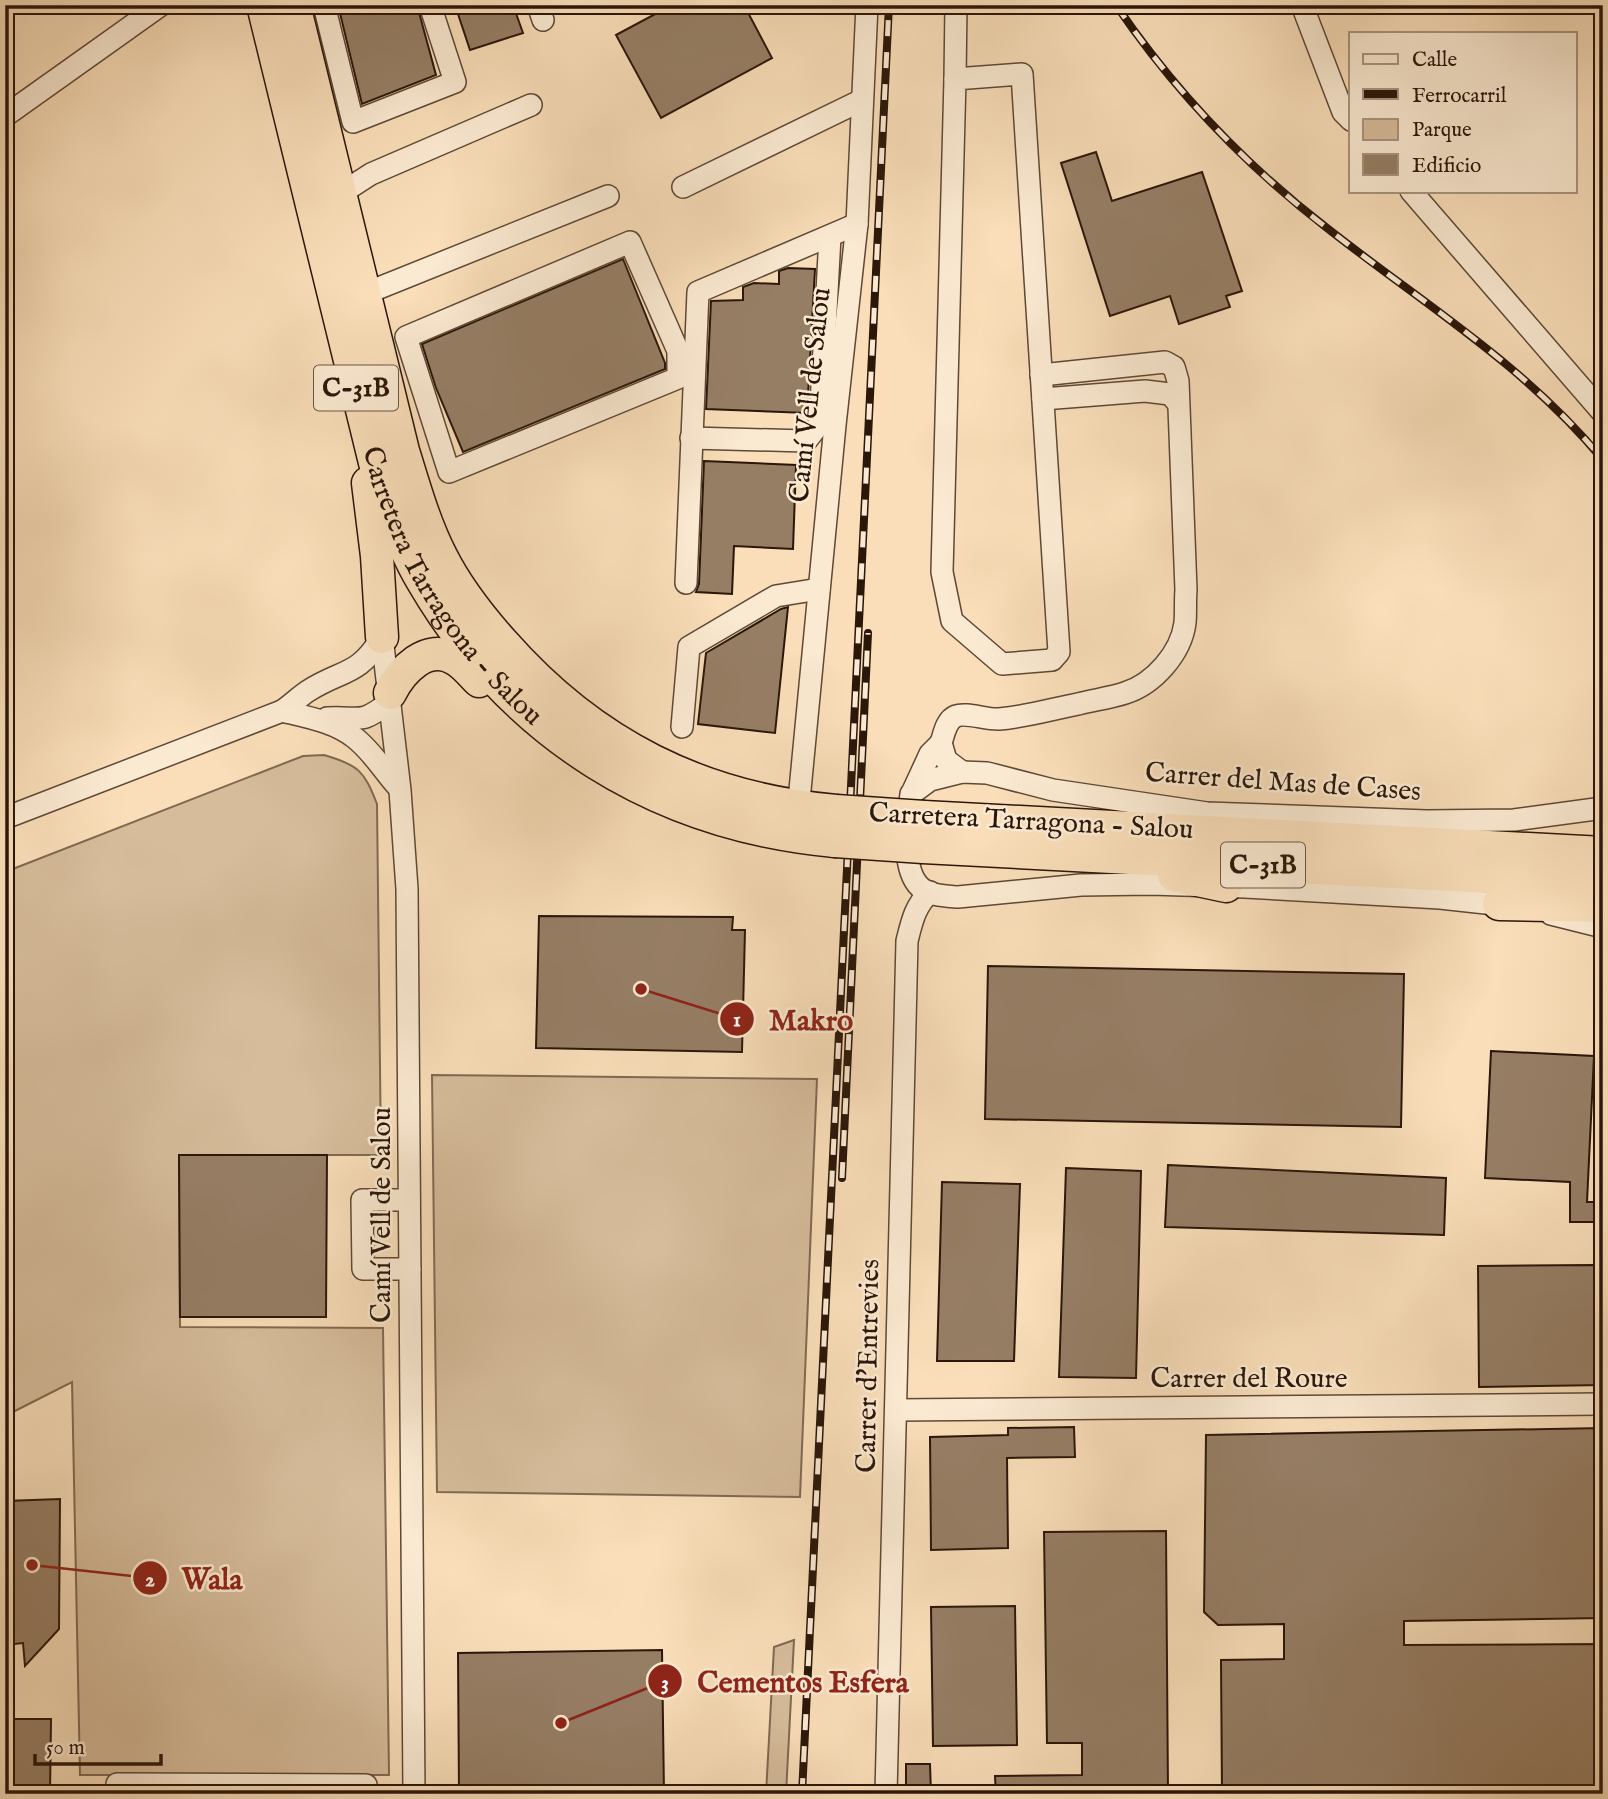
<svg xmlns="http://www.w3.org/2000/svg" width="1608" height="1799" font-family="'IM FELL English',serif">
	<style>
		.green { fill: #d6bc9b; stroke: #806952; stroke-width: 2 }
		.building { fill: #967e65; stroke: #2b160a; stroke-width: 2 }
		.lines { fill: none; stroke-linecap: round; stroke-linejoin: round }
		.minor-casing { stroke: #5e4836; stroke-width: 24 }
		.highway-casing { stroke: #2b160a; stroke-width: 35 }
		.minor { stroke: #fbead2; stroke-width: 21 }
		.highway { stroke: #f9deb9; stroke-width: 32 }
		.rail-casing { stroke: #2b160a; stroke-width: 8 }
		.rail { stroke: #fbead2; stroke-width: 5; stroke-dasharray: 16; stroke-linecap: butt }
		.highway-bridge-casing { stroke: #2b160a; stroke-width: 35; stroke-linecap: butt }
		.highway-bridge { stroke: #f9deb9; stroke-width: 32 }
		.labels { text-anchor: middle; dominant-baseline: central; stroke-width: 5; stroke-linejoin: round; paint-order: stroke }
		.shield { fill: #fbead2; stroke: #695646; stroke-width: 2 }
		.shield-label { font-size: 26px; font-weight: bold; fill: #2b160a }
		.street-label { font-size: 28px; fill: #2b160a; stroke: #fbead2 }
		.leader { fill: none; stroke: #8f2418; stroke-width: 2.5 }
		.callout-dot { fill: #8f2418; stroke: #fbead2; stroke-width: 2.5 }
		.mark-label { font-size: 21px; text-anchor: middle; font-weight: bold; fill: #fff }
		.callout-label { font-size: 30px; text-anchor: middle; font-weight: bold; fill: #8f2418; stroke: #fbead2; stroke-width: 5; stroke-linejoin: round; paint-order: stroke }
	</style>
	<rect width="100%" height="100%" fill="#f9deb9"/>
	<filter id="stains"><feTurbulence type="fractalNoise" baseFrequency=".00286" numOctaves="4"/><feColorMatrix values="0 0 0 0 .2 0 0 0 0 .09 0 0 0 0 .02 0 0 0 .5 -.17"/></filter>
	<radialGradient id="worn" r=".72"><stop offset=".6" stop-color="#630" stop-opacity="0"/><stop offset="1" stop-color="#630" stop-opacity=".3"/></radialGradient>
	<!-- green -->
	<g class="green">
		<path d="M324,755c35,10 40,16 53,49l4,351h-202l1,172 203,1 6,447h-309l-8,-393 -67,34v-544l298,-116z"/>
		<polygon points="432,1075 817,1079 800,1497 437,1492"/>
		<polygon points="794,1640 786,1794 766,1794 774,1647"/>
	</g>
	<!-- building -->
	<g class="building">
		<polygon points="338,5 417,5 436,75 362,104"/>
		<polygon points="455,5 513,5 523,33 470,50"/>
		<polygon points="672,5 744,5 772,58 661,118 616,35"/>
		<polygon points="1096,152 1112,201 1202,172 1242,291 1226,296 1230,307 1179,324 1170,296 1110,316 1061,163"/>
		<polygon points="623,259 665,363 665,369 463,452 436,388 422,344"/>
		<polygon points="788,268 815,269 807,413 706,409 711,301 743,300 743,287 754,283 779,284 779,271"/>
		<polygon points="704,461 796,465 793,549 734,546 732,594 696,592 699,584"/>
		<polygon points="788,607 775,733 698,724 706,653 781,609"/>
		<polygon points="539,916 733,917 732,930 745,930 742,1052 536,1048"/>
		<polygon points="988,966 1404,974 1401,1127 985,1119"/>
		<polygon points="1491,1051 1594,1056 1587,1202 1603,1202 1603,1222 1570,1222 1570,1182 1485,1178"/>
		<polygon points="179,1155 327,1155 326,1317 180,1317"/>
		<polygon points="1168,1165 1446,1178 1444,1235 1165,1227"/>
		<polygon points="1066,1168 1141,1171 1136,1378 1059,1377"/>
		<polygon points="942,1182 1020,1184 1014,1361 937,1361"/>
		<polygon points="1594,1265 1594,1287 1603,1286 1603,1385 1479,1387 1478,1266"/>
		<polygon points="1074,1427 1075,1457 1007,1458 1008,1548 931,1550 930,1437 1008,1435 1008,1428"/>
		<polygon points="1603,1428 1603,1618 1404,1621 1404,1645 1603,1644 1603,1794 1222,1794 1221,1660 1284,1659 1284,1624 1218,1625 1204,1612 1206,1435"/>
		<polygon points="60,1499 59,1629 25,1666 23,1643 5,1645 5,1501"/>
		<polygon points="1166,1531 1168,1794 996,1794 995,1776 1082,1775 1082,1743 1047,1743 1044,1532"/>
		<polygon points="1015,1606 1017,1745 933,1746 931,1607"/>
		<polygon points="662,1650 664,1794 459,1794 458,1653"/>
		<polygon points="5,1719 51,1719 50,1794 5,1794"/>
		<polygon points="906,1764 930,1764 931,1794 906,1794"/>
	</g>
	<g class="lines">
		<!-- minor casing -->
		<g class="minor-casing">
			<g id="minor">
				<polyline points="324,5 353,122 455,82 430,5"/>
				<polyline points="538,5 543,20"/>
				<polyline points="1302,5 1343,112 1351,120"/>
				<polygon points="1022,74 1059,652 1052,660 1002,664 952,621 942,572 955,79"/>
				<polyline points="955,79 956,5"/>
				<polyline points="5,116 161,5"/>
				<polyline points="683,187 862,100"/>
				<polyline points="1411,191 1603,413"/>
				<polyline points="340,194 371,174 531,105"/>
				<polygon points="630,242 678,351 678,378 449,472 406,337"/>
				<polyline points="364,294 608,196"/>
				<polyline points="1043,399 1145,391 1170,394 1178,403"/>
				<polyline points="691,438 806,441 820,423 830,236"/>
				<polyline points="686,583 698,292 857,224"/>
				<polyline points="382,637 400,790 407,889 414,1794"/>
				<path d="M282,711c25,6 53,11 73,27 18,14 29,34 44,50"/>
				<path d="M327,718c35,-2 31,8 63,-16"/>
				<polyline points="682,727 689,647 776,596 819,589"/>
				<path d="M941,743c3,-9 5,-23 15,-27 10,-4 31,4 43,3 26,-2 53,-10 79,-15 15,-4 32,-6 47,-11 29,-9 56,-40 60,-70 1,-11 0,-22 1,-33l-8,-209 -4,-14 -9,-5 -124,13"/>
				<polyline points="800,790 835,425 857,224 867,5"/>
				<polyline points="912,793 930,754 941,743 946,760 962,772"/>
				<path d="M5,818l277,-107c9,-6 17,-14 26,-20 34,-22 50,-14 74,-54"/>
				<path d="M1513,906l-73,-8 -195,-11 -94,-3 -70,1 -123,12c-13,-1 -28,-1 -38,-10 -20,-19 -12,-68 -9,-93l19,-14 32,-8 25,1 66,17 154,23 220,8 87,-1 89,-12"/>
				<polyline points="1551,914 1603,927"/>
				<polyline points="409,1200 362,1200 363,1269 410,1269"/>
				<polyline points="896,1410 1603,1404"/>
				<polyline points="117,1794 117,1784 366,1785 367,1794"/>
				<path d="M886,1794l21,-853c5,-20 8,-35 23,-49"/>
			</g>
		</g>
		<!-- highway casing -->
		<g class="highway-casing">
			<g id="highway">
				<path id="s1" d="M263,5l117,478c13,32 24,67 42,97 90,155 236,245 413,261"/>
				<path d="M294,5l109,446c11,35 21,72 38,105 16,32 38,60 62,87 90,102 198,156 333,168"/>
				<polyline points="368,483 377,556 382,637"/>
				<path d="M390,693c11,-22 37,-51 65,-34 9,5 17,15 24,22"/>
				<polyline points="924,817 1603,853"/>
				<polyline points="923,847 1603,883"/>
				<polyline points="1174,875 1226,886"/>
				<polyline points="1499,904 1603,906"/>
			</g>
		</g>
		<!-- minor -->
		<use href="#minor" class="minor"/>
		<!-- highway -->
		<use href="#highway" class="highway"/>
		<!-- rail casing -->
		<g class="rail-casing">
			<g id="rail">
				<path d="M1116,5c58,85 129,160 211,223 95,75 198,137 276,232"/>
				<polyline points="842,1178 868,633"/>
				<polyline points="802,1794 889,5"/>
			</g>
		</g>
		<!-- rail -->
		<use href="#rail" class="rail"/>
		<!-- highway-bridge casing -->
		<g class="highway-bridge-casing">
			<g id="highway-bridge">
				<polyline points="836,811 924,817"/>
				<polyline points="835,841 923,847"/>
			</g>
		</g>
		<!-- highway-bridge -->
		<use href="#highway-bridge" class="highway-bridge"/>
	</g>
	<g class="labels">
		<!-- shield labels -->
		<g class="shield">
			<rect x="314" y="365.5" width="84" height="45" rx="5"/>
			<rect x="1221" y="842.5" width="84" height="45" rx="5"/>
		</g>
		<g class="shield-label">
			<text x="356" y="388">C-31B</text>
			<text x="1263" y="865">C-31B</text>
		</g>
		<!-- street labels -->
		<g class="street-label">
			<text transform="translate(811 395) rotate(-84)">Camí Vell de Salou</text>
			<text stroke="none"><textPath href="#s1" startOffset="618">Carretera Tarragona - Salou</textPath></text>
			<text transform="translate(1283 783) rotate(4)">Carrer del Mas de Cases</text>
			<text transform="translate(1031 822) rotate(3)">Carretera Tarragona - Salou</text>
			<text transform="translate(382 1215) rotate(-90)">Camí Vell de Salou</text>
			<text transform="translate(869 1366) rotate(-89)">Carrer d'Entrevies</text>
			<text x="1249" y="1379">Carrer del Roure</text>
		</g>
	</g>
	<!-- callouts -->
	<path class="leader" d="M641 989L737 1019M32 1565L150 1578M561 1723L665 1681"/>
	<g class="callout-dot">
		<circle cx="641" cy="989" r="7"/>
		<circle cx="32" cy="1565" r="7"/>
		<circle cx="561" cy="1723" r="7"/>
		<circle cx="737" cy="1019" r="18"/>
		<circle cx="150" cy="1578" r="18"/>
		<circle cx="665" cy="1681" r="18"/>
	</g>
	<g class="mark-label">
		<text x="737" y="1026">1</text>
		<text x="150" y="1586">2</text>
		<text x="665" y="1689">3</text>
	</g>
	<g class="callout-label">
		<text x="811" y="1030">Makro</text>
		<text x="212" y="1589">Wala</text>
		<text x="803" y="1692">Cementos Esfera</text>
	</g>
	<!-- margin -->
	<rect width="1608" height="1799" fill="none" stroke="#f9deb9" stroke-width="28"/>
	<rect x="7" y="7" width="1594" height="1785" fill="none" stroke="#2b160a" stroke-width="3.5"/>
	<rect x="14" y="14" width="1580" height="1771" fill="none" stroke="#2b160a" stroke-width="2"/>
	<!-- legend -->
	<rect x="1349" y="32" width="228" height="161" fill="#fbead2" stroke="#a89582" stroke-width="2"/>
	<rect x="1363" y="54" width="35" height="10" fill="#fbead2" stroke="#a89582" stroke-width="2"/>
	<text x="1412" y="66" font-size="21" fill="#2b160a">Calle</text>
	<rect x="1363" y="89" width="35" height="10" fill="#2b160a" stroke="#a89582" stroke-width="2"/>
	<text x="1412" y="102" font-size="21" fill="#2b160a">Ferrocarril</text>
	<rect x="1363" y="119" width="35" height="21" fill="#d6bc9b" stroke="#a89582" stroke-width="2"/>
	<text x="1412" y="136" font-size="21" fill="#2b160a">Parque</text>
	<rect x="1363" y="154" width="35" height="21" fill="#967e65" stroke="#a89582" stroke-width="2"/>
	<text x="1412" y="172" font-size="21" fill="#2b160a">Edificio</text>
	<!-- scale -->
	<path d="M35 1754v10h126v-10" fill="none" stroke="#2b160a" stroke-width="3.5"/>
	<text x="46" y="1754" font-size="21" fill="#2b160a" stroke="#fbead2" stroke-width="5" paint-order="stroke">50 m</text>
	<rect width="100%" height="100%" filter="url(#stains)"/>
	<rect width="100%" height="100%" fill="url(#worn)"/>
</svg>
